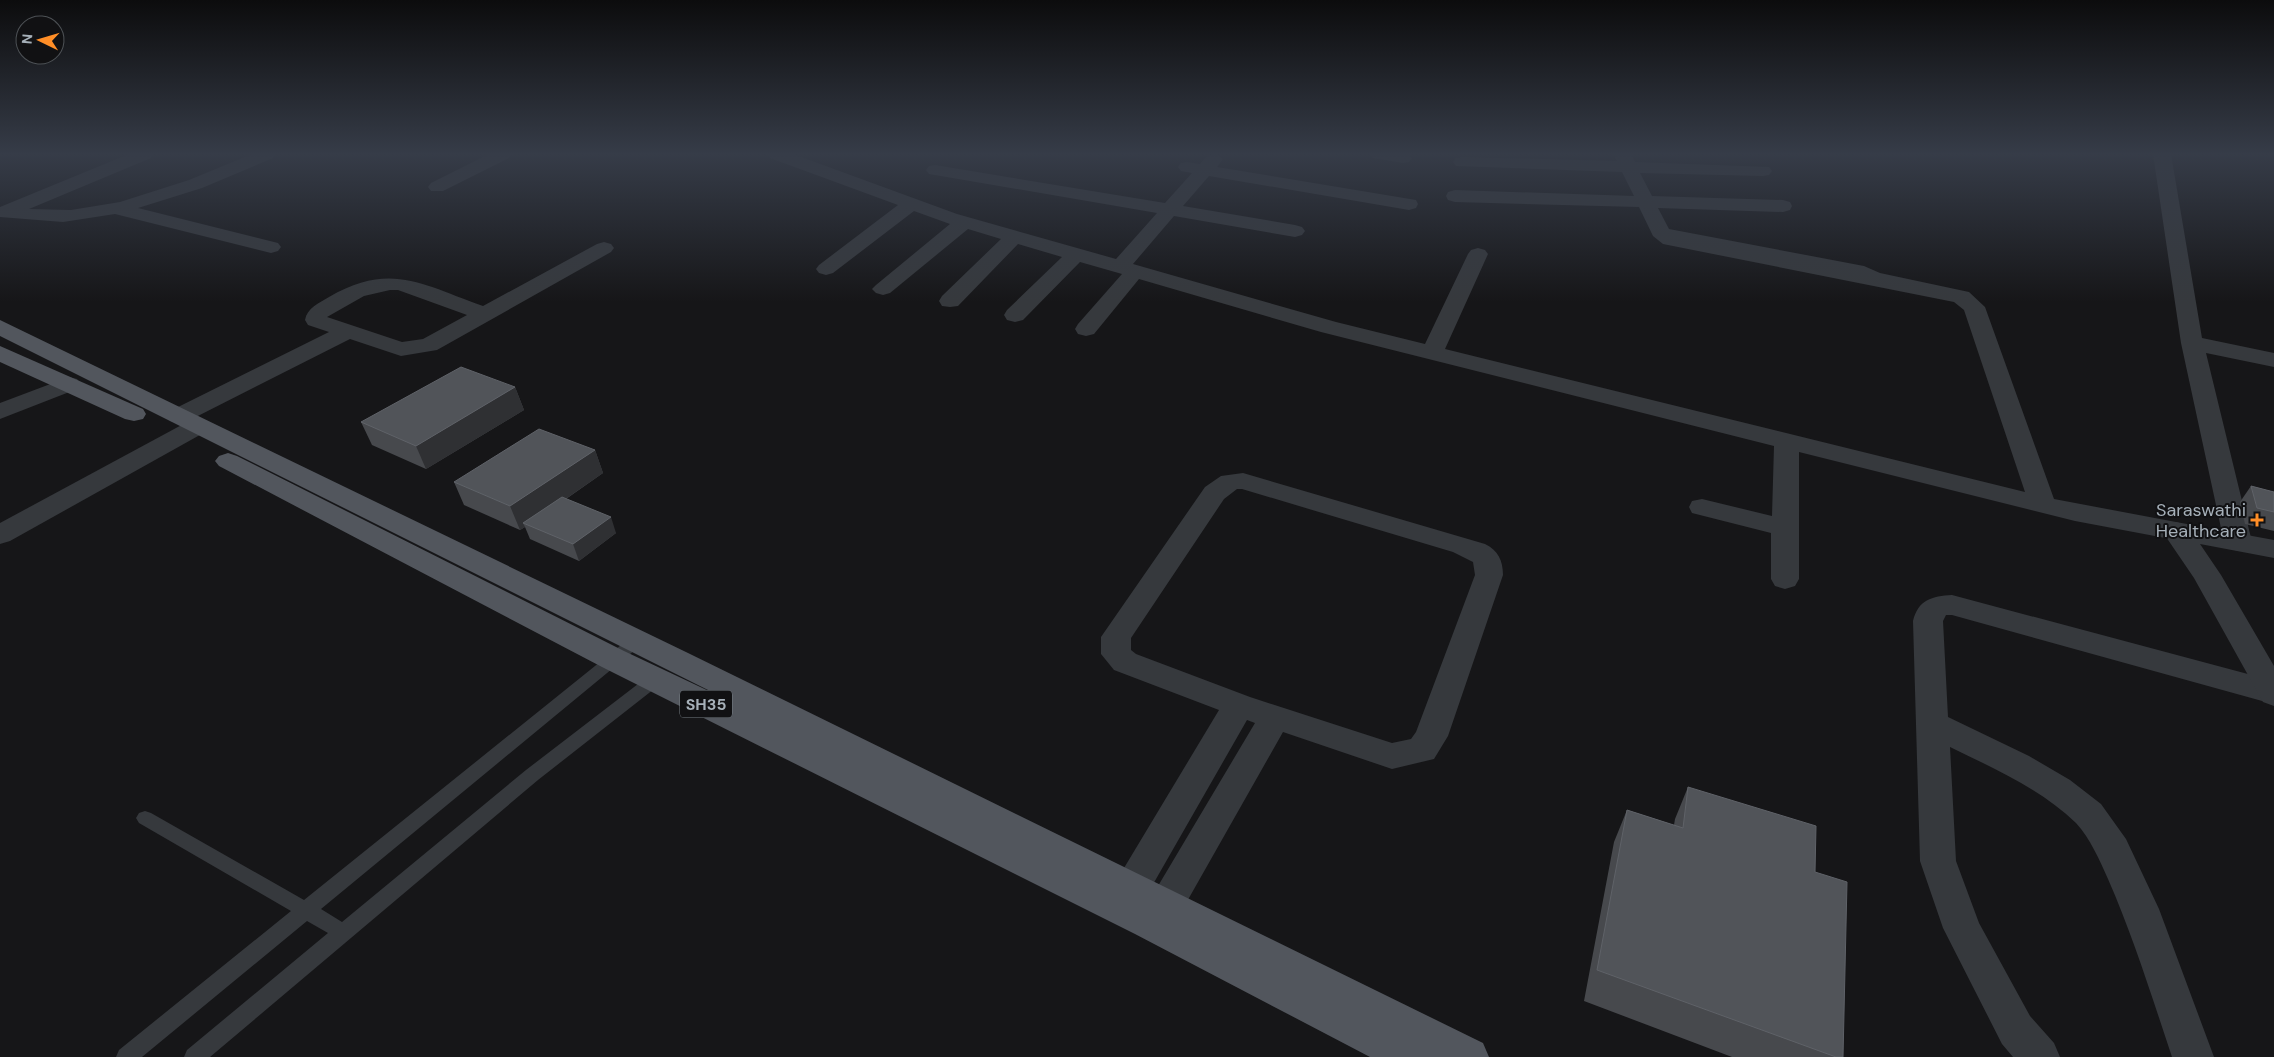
<svg xmlns="http://www.w3.org/2000/svg" width="2274" height="1057" font-family="'DM Sans',sans-serif">
	<style>
		.lines { fill: none; stroke-linecap: round; stroke-linejoin: round }
		.service { fill: #36393d; fill-rule: evenodd }
		.minor { fill: #36393d; fill-rule: evenodd }
		.tertiary { fill: #36393d; fill-rule: evenodd }
		.primary { fill: #52565d; fill-rule: evenodd }
		.wall { fill: #47494d }
		.shaded-wall { fill: #2f3033 }
		.building { fill: #515459; stroke: #5f6268 }
		.poi-dot { fill: #ff8e27; stroke: #111113; stroke-width: 2 }
		.labels { text-anchor: middle; dominant-baseline: central; stroke-width: 4; stroke-linejoin: round; paint-order: stroke }
		.shield { fill: #111113; stroke: #798087; stroke-width: 1 }
		.shield-label { font-size: 16px; font-weight: bold; fill: #a6b0b9 }
		.poi-label { font-size: 18px; fill: #a6b0b9; stroke: #111113; text-anchor: end }
	</style>
	<rect width="100%" height="100%" fill="#161618"/>
	<g class="lines">
		<!-- service -->
		<polygon class="service" points="636,636 641,637 644,641 641,645 321,909 342,922 526,770 651,674 663,674 665,678 663,682 538,780 210,1057 184,1057 187,1050 328,933 307,921 142,1057 116,1057 119,1050 291,911 139,823 136,818 139,813 145,811 151,813 304,900 631,637"/>
		<!-- minor -->
		<g class="minor">
			<polygon points="129,154 153,154 151,158 29,209 71,210 120,202 189,180 252,154 275,154 273,158 202,188 138,208 278,243 281,247 278,251 271,253 115,214 63,222 0,217 0,207"/>
			<polygon points="489,154 511,154 509,158 443,191 431,191 428,187 431,183"/>
			<polygon points="768,154 793,154 957,214 1116,259 1157,213 935,175 929,174 926,170 929,166 935,165 1165,203 1192,173 1181,171 1178,167 1181,163 1187,162 1200,164 1208,155 1216,154 1223,159 1217,167 1416,200 1418,204 1416,208 1409,210 1209,176 1183,206 1295,225 1302,227 1305,231 1302,235 1295,237 1174,216 1133,264 1336,322 1425,344 1468,254 1471,250 1478,248 1485,250 1488,254 1445,349 2025,492 1964,310 1954,302 1663,244 1653,236 1639,207 1455,202 1448,200 1446,196 1448,192 1455,190 1634,196 1622,172 1456,166 1453,162 1456,158 1462,157 1617,161 1613,154 1631,154 1635,162 1769,167 1772,171 1769,175 1763,176 1640,173 1652,196 1783,200 1790,202 1792,206 1790,210 1783,212 1658,208 1669,229 1864,266 1880,273 1969,292 1985,307 2054,499 2176,522 2186,525 2190,531 2186,537 2176,540 2075,521 1799,452 1799,579 1795,586 1785,589 1775,586 1771,579 1771,533 1692,513 1689,507 1692,501 1702,499 1772,516 1774,446 1321,332 1139,279 1094,334 1086,336 1078,334 1075,329 1078,324 1122,274 1080,262 1023,320 1015,322 1007,320 1004,315 1007,310 1062,257 1018,244 958,306 950,307 942,306 939,301 942,296 1001,239 968,229 890,293 883,295 876,293 872,289 876,285 950,224 914,211 833,273 826,275 819,273 816,269 819,265 898,205 770,158"/>
			<polygon points="1371,154 1409,154 1412,158 1409,162 1403,163 1373,158"/>
			<polygon points="2153,154 2171,154 2202,338 2274,353 2274,367 2206,353 2252,542 2248,548 2238,551 2228,548 2224,542 2181,343"/>
			<path d="M604,242l7,2 3,4 -3,4 -174,98 -36,6 -51,-17 -162,82 -9,2 -9,-2 -3,-5 3,-5 159,-79 -21,-7 -3,-5c2,-12 14,-17 24,-23 62,-36 94,-12 154,9l114,-62zM390,290h8l69,25 -44,24 -21,3 -75,-25 37,-21z"/>
			<polygon points="69,377 77,379 81,384 77,389 0,419 0,403"/>
			<polygon points="198,419 207,421 210,426 207,431 10,541 0,544 0,523 189,421"/>
			<path d="M1243,473l242,71c13,6 18,17 18,31l-55,161 -14,23 -42,10 -109,-37 -115,203 -13,5 -13,-5 -6,-12 119,-200 -8,-3 -103,180 -13,5 -13,-5 -6,-11 6,-11 101,-168 -105,-40 -13,-16v-17l104,-150 16,-11zM1237,489h5l211,63 20,10 2,13 -59,157 -5,7 -19,4 -142,-46 -114,-43 -5,-4v-12l93,-139z"/>
			<path d="M1952,595l322,86 -1,23 -321,-89h-6l-3,6 5,96 81,39 41,24 31,24 25,35 33,70 55,148h-42c-20,-60 -39,-121 -64,-178 -8,-18 -18,-41 -32,-56 -35,-34 -83,-55 -126,-76l6,114 23,62 51,93 24,27 6,14h-47l-11,-13 -59,-116 -23,-67 -7,-240c5,-21 19,-25 39,-26z"/>
		</g>
		<!-- tertiary -->
		<polygon class="tertiary" points="2176,522 2274,540 2274,558 2200,544 2221,575 2274,666 2274,706 2263,702 2194,578 2162,531 2166,525"/>
		<!-- primary -->
		<g class="primary">
			<polygon points="0,320 688,653 1483,1043 1489,1057 1370,1057 1135,934 602,667 219,466 215,461 219,456 228,453 237,456 624,651 730,701 0,336"/>
			<polygon points="0,346 143,409 146,414 143,419 134,421 125,419 0,362"/>
		</g>
	</g>
	<!-- wall -->
	<g class="wall">
		<polygon points="515,387 524,410 426,469 372,445 361,422"/>
		<polygon points="595,450 603,473 566,499 616,533 579,561 530,539 525,527 520,530 464,505 454,482"/>
		<polygon points="2251,486 2274,492 2274,531 2245,524 2240,502"/>
		<polygon points="1688,787 1815,872 1843,1057 1732,1057 1584,1001 1614,842 1627,810 1674,825 1675,819"/>
	</g>
	<!-- shaded-wall -->
	<g class="shaded-wall">
		<polygon points="515,387 524,410 426,469 416,446"/>
		<polygon points="595,450 603,473 528,525 523,523 525,527 520,530 510,506"/>
		<polygon points="611,517 616,533 579,561 573,544"/>
	</g>
	<!-- building -->
	<g class="building">
		<polygon points="461,367 515,387 416,446 361,422"/>
		<polygon points="539,429 595,450 510,506 454,482"/>
		<polygon points="2251,486 2274,492 2274,512 2257,508"/>
		<polygon points="562,497 611,517 573,544 523,523"/>
		<polygon points="1688,787 1816,826 1815,872 1847,882 1843,1057 1836,1057 1597,970 1627,810 1683,828"/>
	</g>
	<!-- sky -->
	<linearGradient id="sky" x2="0" y2="1"><stop stop-color="#0c0c0d"/><stop offset="0.51" stop-color="#363c48"/><stop offset="1" stop-color="#363c48" stop-opacity="0"/></linearGradient>
	<rect width="2274" height="302" fill="url(#sky)"/>
	<!-- markers -->
	<path class="poi-dot" d="M2254.5 512.5h5v5h5v5h-5v5h-5v-5h-5v-5h5z"/>
	<g class="labels">
		<!-- shield labels -->
		<rect class="shield" x="680" y="690.5" width="52" height="27" rx="4"/>
		<g class="shield-label">
			<text x="706" y="704">SH35</text>
		</g>
		<!-- poi labels -->
		<g class="poi-label">
			<text x="2246" y="510">Saraswathi<tspan x="2246" dy="21">Healthcare</tspan></text>
		</g>
	</g>
	<!-- north arrow -->
	<g transform="translate(40 40) rotate(275)"><circle r="24" fill="#111113" stroke="#4d5155"/>
	<path d="M0-4L9 19L0 12L-9 19Z" fill="#ff8e27"/>
	<text y="-8" font-size="14" font-weight="bold" text-anchor="middle" fill="#a6b0b9">N</text>
	</g>
</svg>
